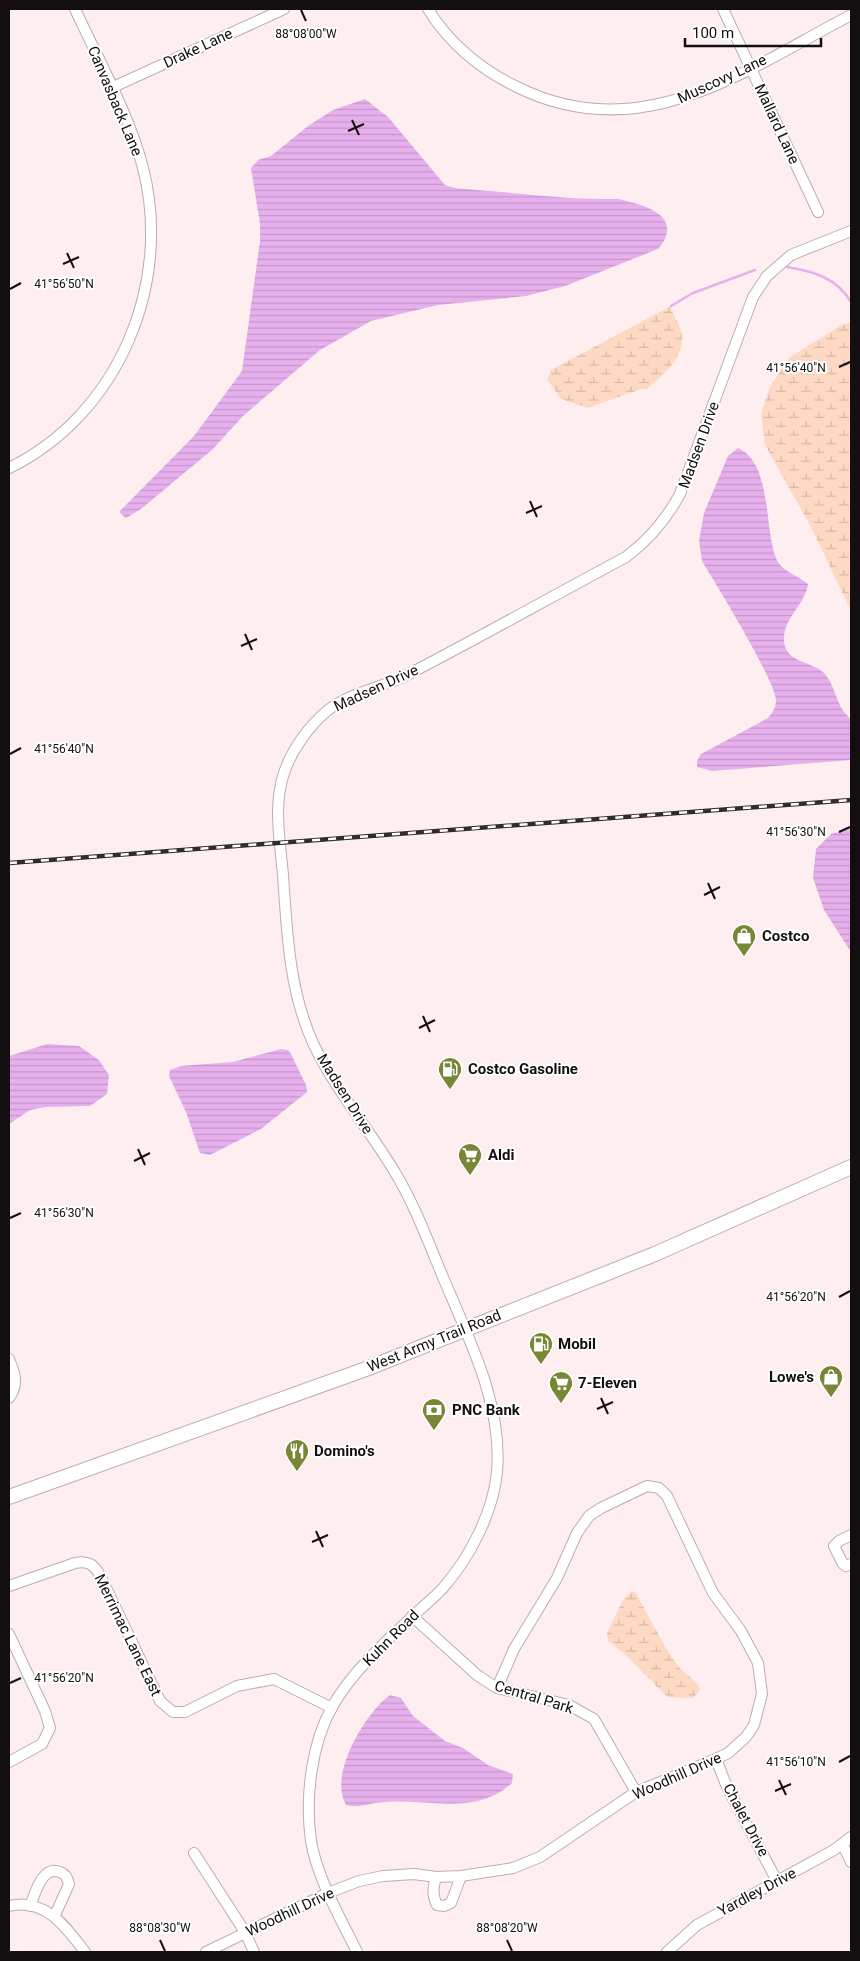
<svg xmlns="http://www.w3.org/2000/svg" width="860" height="1961" font-family="Roboto,sans-serif">
	<style>
		.wetland { fill: url(#wetland-marsh) }
		.water { fill: url(#water-rules) }
		.lines { fill: none; stroke-linecap: round; stroke-linejoin: round }
		.stream { stroke: #e6b0ed; stroke-width: 2.5 }
		.street-casing { stroke: #bcadaf; stroke-width: 12 }
		.secondary-casing { stroke: #bcadaf; stroke-width: 16 }
		.street { stroke: #fff; stroke-width: 10 }
		.secondary { stroke: #fff; stroke-width: 14 }
		.rail-casing { stroke: #312b2c; stroke-width: 4.5 }
		.rail { stroke: #fff; stroke-width: 2.5; stroke-dasharray: 8; stroke-linecap: butt }
		.ticks { fill: none; stroke: #130e0f; stroke-width: 2 }
		.labels { text-anchor: middle; dominant-baseline: central; stroke-width: 4; stroke-linejoin: round; paint-order: stroke }
		.street-label { font-size: 15px; fill: #130e0f; stroke: #fff }
		.poi-label { font-size: 15px; font-weight: bold; fill: #130e0f; stroke: #fff; text-anchor: start }
		.ticks-label { font-size: 12px; text-anchor: middle; fill: #130e0f; stroke: #fff; stroke-width: 4; stroke-linejoin: round; paint-order: stroke }
	</style>
	<defs>
		<pattern id="wetland-marsh" width="20" height="14" patternUnits="userSpaceOnUse" patternTransform="scale(1.25)"><rect width="20" height="14" fill="#fdd9c3"/><path d="M1 5h8M5 5V1M11 12h8M15 12V8" fill="none" stroke="#d8b9a6"/></pattern>
		<pattern id="water-rules" width="6" height="5" patternUnits="userSpaceOnUse" patternTransform="scale(1.25)"><rect width="6" height="5" fill="#e6b0ed"/><path d="M0 2.5h6" fill="none" stroke="#c496ca"/></pattern>
	</defs>
	<rect width="100%" height="100%" fill="#feeef0"/>
	<!-- wetland -->
	<g class="wetland">
		<path d="M671,306c1,9 8,16 10,25 6,26 -17,42 -34,58h-6l-53,19 -27,-9 -14,-20 4,-9z"/>
		<polygon points="851,322 851,611 811,527 765,445 761,414 770,387 790,357 840,326"/>
		<path d="M631,1592h4c15,25 26,51 44,75 6,7 20,15 21,23l-7,8 -26,-1 -42,-43 -17,-13 -1,-8 17,-35z"/>
	</g>
	<!-- water -->
	<g class="water">
		<path d="M365,99l23,18 57,68 10,3c34,3 68,6 103,9 20,2 40,2 61,2 5,1 10,3 15,4 25,7 46,20 24,46l-93,37 -39,10 -88,9 -67,16 -51,29 -77,66 -30,33 -72,60 -15,9 -7,-6 75,-76 48,-65 18,-130v-17l-9,-56 7,-8 13,-4 37,-30 25,-16z"/>
		<path d="M738,448c34,15 26,80 38,110 4,12 22,18 32,26 -3,21 -24,33 -24,55 0,25 28,21 41,35 8,9 11,25 17,35 2,4 8,8 9,12 3,8 0,29 0,39l-139,11 -15,-4v-6l4,-7 67,-36c4,-5 8,-10 8,-17 1,-18 -61,-118 -74,-140l-3,-20 5,-28 24,-57z"/>
		<polygon points="849,829 851,830 851,952 824,910 813,878 816,849 831,834"/>
		<polygon points="47,1044 79,1046 99,1060 109,1075 107,1094 90,1106 45,1107 30,1110 9,1124 9,1056"/>
		<polygon points="281,1049 288,1050 291,1054 306,1085 307,1092 261,1129 210,1155 200,1153 186,1112 169,1076 170,1070 181,1066 233,1062"/>
		<path d="M390,1695l11,3 12,18 32,25 18,7 25,17 25,9 -1,9c-35,33 -84,16 -127,19 -13,0 -26,7 -39,3 -18,-30 19,-92 44,-110z"/>
	</g>
	<g class="lines">
		<!-- stream -->
		<g class="stream">
			<path d="M787,267c26,4 50,11 64,35"/>
			<polyline points="671,306 693,293 755,270"/>
		</g>
		<!-- street casing -->
		<g class="street-casing">
			<g id="street">
				<path d="M428,9c20,33 52,60 87,77 125,63 227,-14 336,-71"/>
				<polyline points="723,9 818,212"/>
				<polyline points="111,88 284,9"/>
				<path d="M9,468c109,-53 164,-184 134,-300 -13,-52 -45,-109 -68,-159"/>
				<path d="M9,1359c6,14 10,26 0,39"/>
				<polyline points="851,1535 839,1541 834,1546 843,1564 846,1566 851,1564"/>
				<path d="M9,1586l66,-23c13,-3 19,2 25,12l60,126 13,11h12l52,-26 37,-7 58,29"/>
				<polyline points="412,1616 477,1675 497,1688 569,1705 594,1719 636,1792"/>
				<polyline points="9,1634 45,1711 50,1728 42,1744 9,1762"/>
				<polyline points="716,1759 727,1787 777,1881"/>
				<polyline points="843,1845 851,1862"/>
				<polyline points="194,1853 245,1932 254,1952"/>
				<path d="M436,1877c-3,11 -4,18 1,28l7,1 7,-3 10,-27"/>
				<path d="M9,1906c36,-9 57,21 76,46"/>
				<path d="M30,1906c5,-12 12,-41 30,-34 6,2 8,7 9,12l-14,31"/>
				<polyline points="206,1952 328,1893 359,1881 383,1876 414,1874 436,1877 461,1876 513,1868 540,1857 636,1792 716,1759 728,1753 746,1737 754,1725 762,1694 758,1663 741,1631 713,1593 667,1496 659,1488 647,1486 601,1508 589,1516 577,1533 557,1578 514,1649 497,1688"/>
				<path d="M357,1952c-16,-33 -40,-74 -46,-111 -6,-43 0,-96 21,-134 20,-35 51,-63 80,-90 10,-10 22,-19 31,-29 27,-31 50,-75 54,-116 6,-68 -29,-135 -55,-197 -14,-34 -27,-69 -46,-101 -26,-44 -61,-84 -83,-131 -24,-53 -26,-111 -30,-168 -3,-34 -10,-70 1,-102 8,-24 25,-47 44,-63 24,-18 53,-22 79,-35 73,-38 146,-79 219,-118 24,-18 40,-37 54,-63l73,-197 14,-21 24,-21 60,-24"/>
				<polyline points="667,1952 697,1925 834,1850 851,1837"/>
			</g>
		</g>
		<!-- secondary casing -->
		<g class="secondary-casing">
			<polyline id="secondary" points="9,1497 366,1369 655,1254 851,1167"/>
		</g>
		<!-- street -->
		<use href="#street" class="street"/>
		<!-- secondary -->
		<use href="#secondary" class="secondary"/>
		<!-- rail casing -->
		<g class="rail-casing">
			<polyline id="rail" points="9,863 851,800"/>
		</g>
		<!-- rail -->
		<use href="#rail" class="rail"/>
	</g>
	<!-- ticks -->
	<path class="ticks" d="M301,10l5,11M352,120l7,15M348,131l16,-7M67,253l7,15M63,264l16,-7M10,289l11,-6M839,367l11,-5M530,501l7,16M526,513l16,-7M245,634l7,16M241,646l16,-7M10,754l11,-6M839,832l11,-5M708,883l7,16M704,895l16,-8M423,1016l7,16M419,1028l16,-8M138,1149l7,16M134,1161l16,-8M10,1218l11,-5M839,1297l11,-6M601,1398l7,16M597,1409l16,-7M316,1531l7,16M312,1542l16,-7M10,1683l11,-5M839,1762l11,-6M779,1780l7,15M775,1791l16,-7M160,1940l5,11M507,1940l5,11"/>
	<!-- icons -->
	<defs>
		<g id="shop-pin" transform="scale(1.25)"><path d="M0 17L-7.5 6A9.5 9.5 0 1 1 7.5 6Z" fill="#788736" stroke="#fff"/><path d="M-5-2.5h2.3a2.7 3.5 0 0 1 5.4 0H5L5.5 6h-11ZM-1.5-2.5h3a1.5 2.3 0 0 0-3 0Z" fill="#fff"/></g>
		<g id="fuel-pin" transform="scale(1.25)"><path d="M0 17L-7.5 6A9.5 9.5 0 1 1 7.5 6Z" fill="#788736" stroke="#fff"/><path d="M-5.5-6h7V0h2V4h1.3V-2.5L3-4.5l.8-.8L6-3V5H2.5V1h-1V6h-7ZM-4.2-4.7v3.2H.2V-4.7Z" fill="#fff"/></g>
		<g id="supermarket-pin" transform="scale(1.25)"><path d="M0 17L-7.5 6A9.5 9.5 0 1 1 7.5 6Z" fill="#788736" stroke="#fff"/><path d="M-6-5.5h2.5l.6 2H6L4.5 2H-2.5L-4.4-4H-6ZM-1.5 3.2a1.3 1.3 0 1 0 .1 0ZM3 3.2a1.3 1.3 0 1 0 .1 0Z" fill="#fff"/></g>
		<g id="bank-pin" transform="scale(1.25)"><path d="M0 17L-7.5 6A9.5 9.5 0 1 1 7.5 6Z" fill="#788736" stroke="#fff"/><path d="M-6-4H6V4H-6ZM0-2.3a2.3 2.3 0 1 0 0 4.6a2.3 2.3 0 1 0 0-4.6Z" fill="#fff"/></g>
		<g id="restaurant-pin" transform="scale(1.25)"><path d="M0 17L-7.5 6A9.5 9.5 0 1 1 7.5 6Z" fill="#788736" stroke="#fff"/><path d="M-5-6h1v4h1v-4h1v4h1v-4h1v5L-1.5 .5V6h-2V.5L-5-1ZM5-6V6H3V1.5H1.5Q1.5-4 5-6Z" fill="#fff"/></g>
	</defs>
	<g fill-rule="evenodd">
		<use href="#shop-pin" x="744" y="936"/>
		<use href="#fuel-pin" x="450" y="1069"/>
		<use href="#supermarket-pin" x="470" y="1155"/>
		<use href="#fuel-pin" x="541" y="1344"/>
		<use href="#shop-pin" x="831" y="1377"/>
		<use href="#supermarket-pin" x="561" y="1383"/>
		<use href="#bank-pin" x="434" y="1410"/>
		<use href="#restaurant-pin" x="297" y="1451"/>
	</g>
	<g class="labels">
		<!-- street labels -->
		<g class="street-label">
			<text transform="translate(198 48) rotate(-25)">Drake Lane</text>
			<text transform="translate(722 79) rotate(-25)">Muscovy Lane</text>
			<text transform="translate(115 101) rotate(67)">Canvasback Lane</text>
			<text transform="translate(777 124) rotate(65)">Mallard Lane</text>
			<text transform="translate(699 445) rotate(-70)">Madsen Drive</text>
			<text transform="translate(376 688) rotate(-25)">Madsen Drive</text>
			<text transform="translate(345 1094) rotate(58)">Madsen Drive</text>
			<text transform="translate(434 1341) rotate(-22)">West Army Trail Road</text>
			<text transform="translate(128 1635) rotate(64)">Merrimac Lane East</text>
			<text transform="translate(391 1638) rotate(-45)">Kuhn Road</text>
			<text transform="translate(534 1697) rotate(17)">Central Park</text>
			<text transform="translate(677 1776) rotate(-24)">Woodhill Drive</text>
			<text transform="translate(746 1820) rotate(62)">Chalet Drive</text>
			<text transform="translate(757 1892) rotate(-28)">Yardley Drive</text>
			<text transform="translate(290 1912) rotate(-25)">Woodhill Drive</text>
		</g>
		<!-- poi labels -->
		<g class="poi-label">
			<text x="762" y="936">Costco</text>
			<text x="468" y="1069">Costco Gasoline</text>
			<text x="488" y="1155">Aldi</text>
			<text x="558" y="1344">Mobil</text>
			<text x="814" y="1377" text-anchor="end">Lowe's</text>
			<text x="578" y="1383">7-Eleven</text>
			<text x="452" y="1410">PNC Bank</text>
			<text x="314" y="1451">Domino's</text>
		</g>
	</g>
	<g class="ticks-label">
		<text x="306" y="38">88°08'00"W</text>
		<text x="64" y="288">41°56'50"N</text>
		<text x="796" y="372">41°56'40"N</text>
		<text x="64" y="753">41°56'40"N</text>
		<text x="796" y="836">41°56'30"N</text>
		<text x="64" y="1217">41°56'30"N</text>
		<text x="796" y="1301">41°56'20"N</text>
		<text x="64" y="1682">41°56'20"N</text>
		<text x="796" y="1766">41°56'10"N</text>
		<text x="160" y="1932">88°08'30"W</text>
		<text x="507" y="1932">88°08'20"W</text>
	</g>
	<!-- border -->
	<rect width="860" height="1961" fill="none" stroke="#130e0f" stroke-width="20"/>
	<!-- scale -->
	<path d="M685 38v8h136v-8" fill="none" stroke="#130e0f" stroke-width="2.5"/>
	<text x="692" y="38" font-size="15" fill="#130e0f" stroke="#ffffff" stroke-width="4" paint-order="stroke">100 m</text>
</svg>
